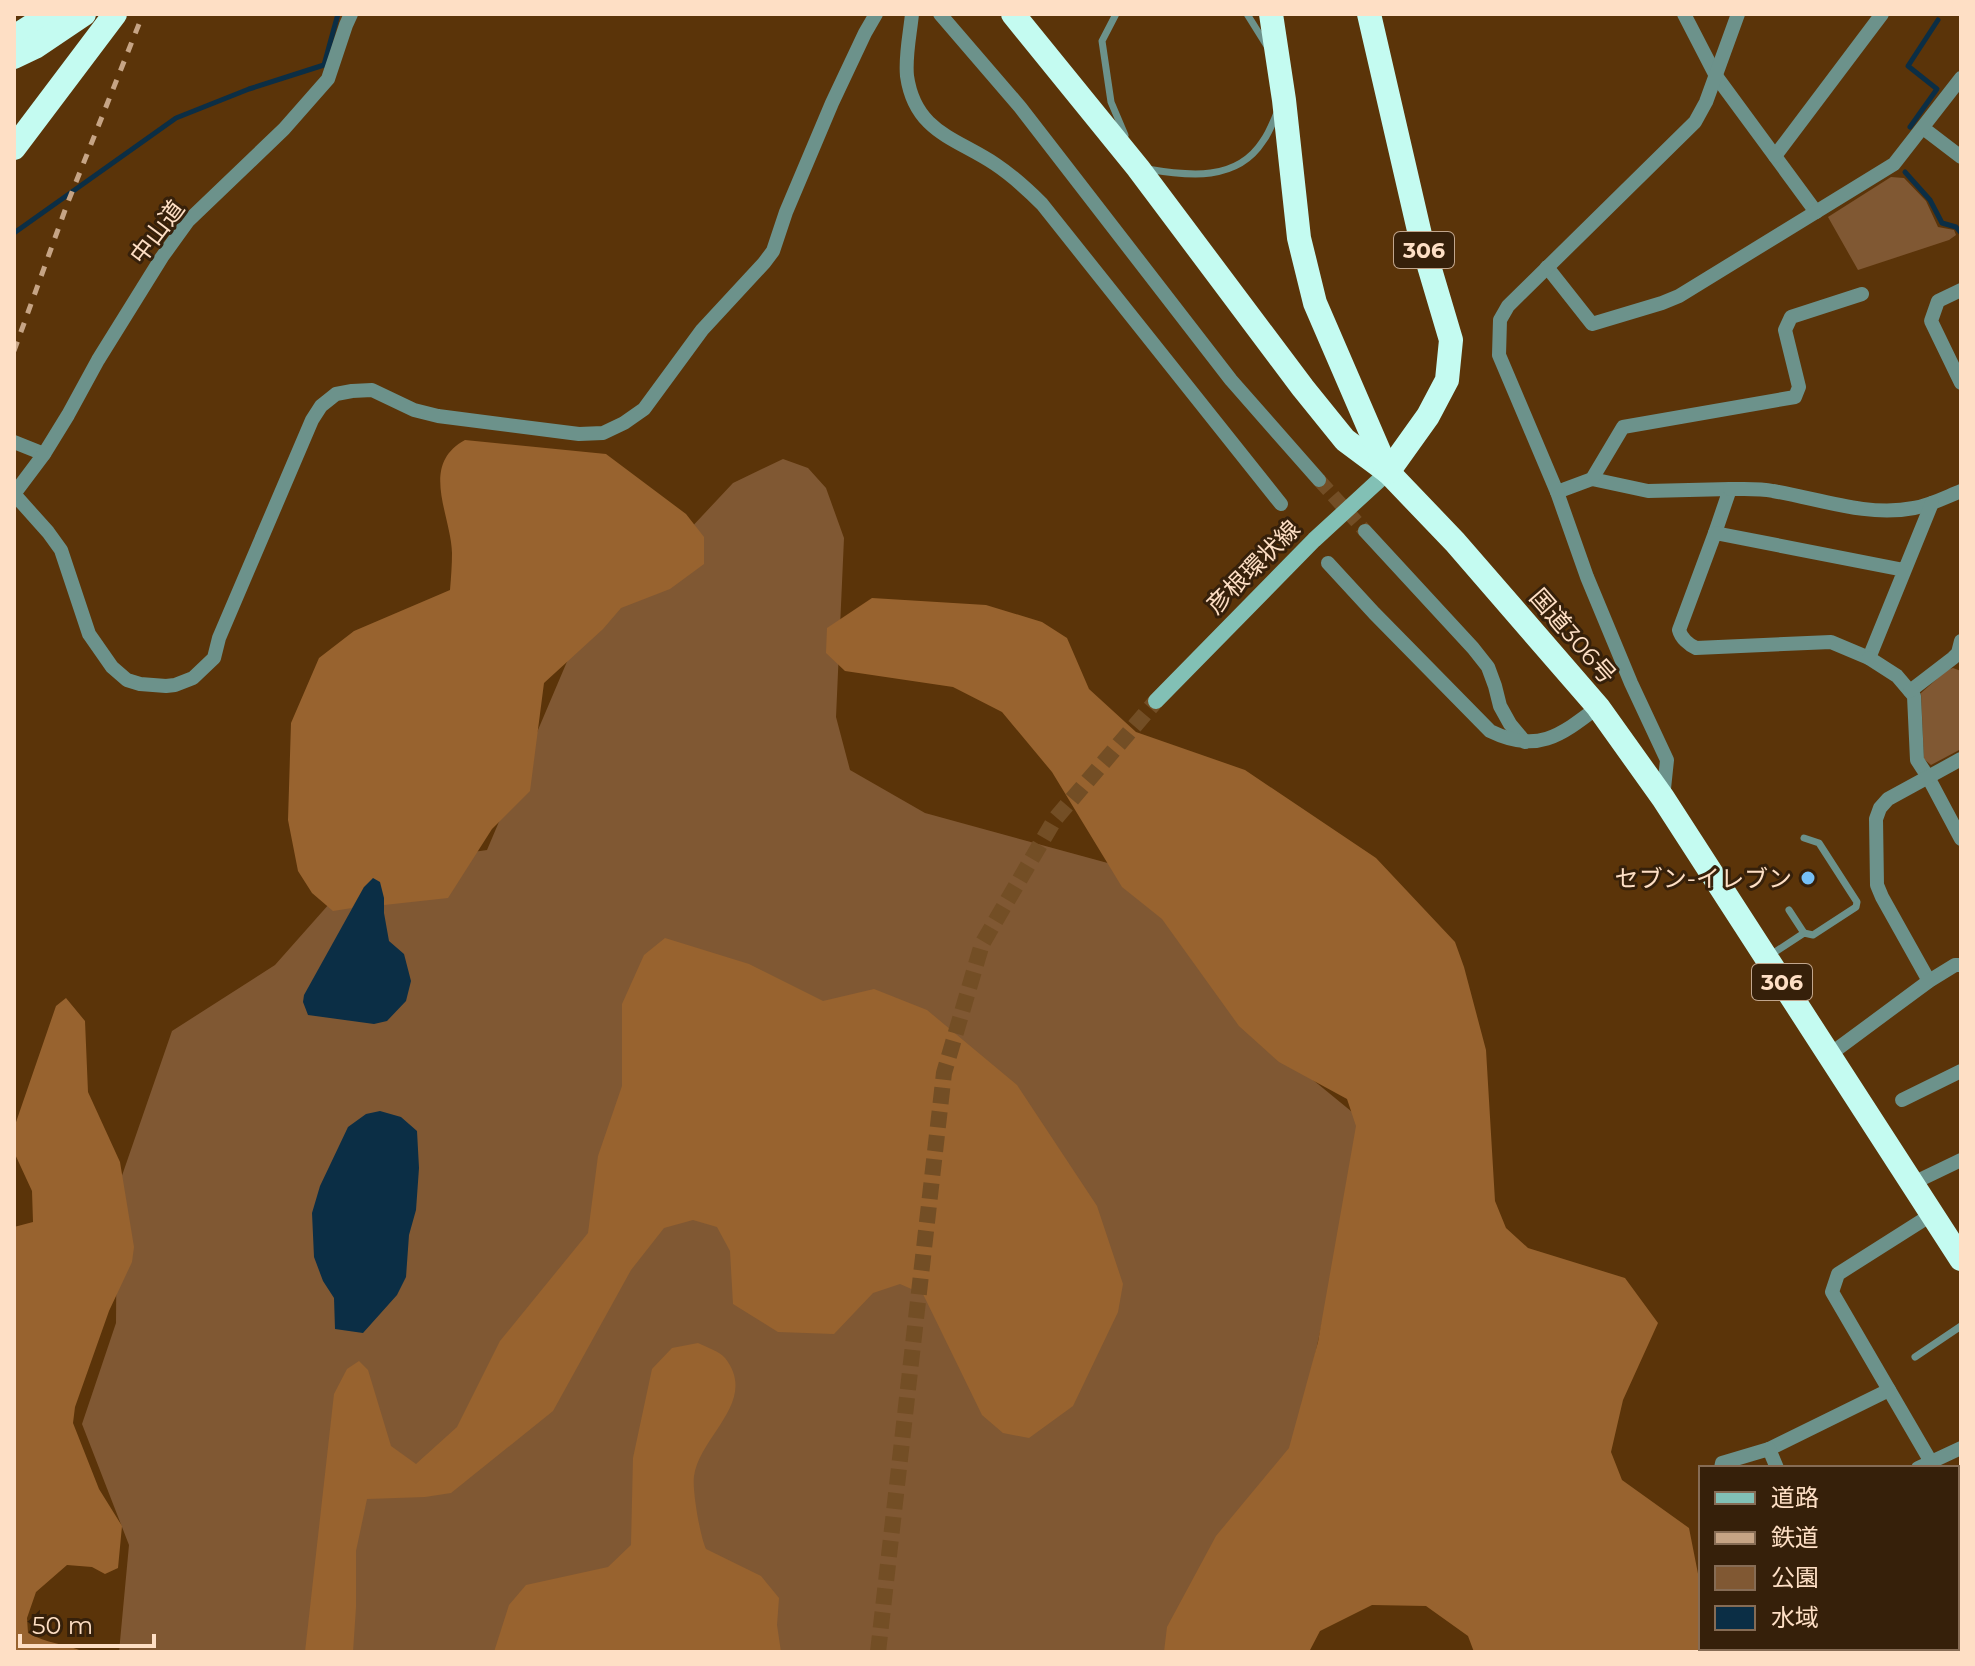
<svg xmlns="http://www.w3.org/2000/svg" width="1975" height="1666" font-family="Montserrat,'Noto Sans JP',sans-serif">
	<style>
		.green { fill: #805833 }
		.forest { fill: #98632f }
		.water { fill: #0b2e45 }
		.lines { fill: none; stroke-linecap: round; stroke-linejoin: round }
		.stream { stroke: #0b2e45; stroke-width: 5 }
		.street-tunnel { stroke: #734e25; stroke-width: 14; stroke-dasharray: 14 7; stroke-linecap: butt }
		.secondary-tunnel { stroke: #734e25; stroke-width: 16; stroke-dasharray: 16 8; stroke-linecap: butt }
		.lane { stroke: #6c928b; stroke-width: 7 }
		.street { stroke: #6c928b; stroke-width: 14 }
		.secondary { stroke: #82c0b5; stroke-width: 16 }
		.highway { stroke: #c4fbf1; stroke-width: 24 }
		.rail { stroke: #c6a485; stroke-width: 5; stroke-dasharray: 10 10; stroke-linecap: butt }
		.poi-dot { fill: #76c0f7; stroke: #36200a; stroke-width: 3 }
		.labels { text-anchor: middle; dominant-baseline: central; stroke-width: 6; stroke-linejoin: round; paint-order: stroke }
		.shield { fill: #36200a; stroke: #c2a68d; stroke-width: 2 }
		.shield-label { font-size: 22px; font-weight: bold; fill: #fedfc5 }
		.street-label { font-size: 24px; fill: #fedfc5; stroke: #36200a }
		.poi-label { font-size: 24px; fill: #fedfc5; stroke: #36200a; text-anchor: end }
	</style>
	<rect width="100%" height="100%" fill="#5b3409"/>
	<!-- green -->
	<g class="green">
		<polygon points="1891,177 1904,178 1926,201 1938,227 1954,230 1956,235 1949,240 1858,270 1828,217"/>
		<polygon points="783,459 808,468 826,488 844,538 836,717 850,770 925,813 1126,868 1257,1034 1357,1116 1353,1179 1292,1462 1198,1652 119,1652 129,1545 82,1424 116,1323 117,1190 172,1031 275,965 361,868 487,850 580,631 642,580 733,483"/>
		<polygon points="1953,668 1961,671 1961,749 1931,765 1924,759 1921,693 1947,670"/>
		<polygon points="1961,1537 1961,1652 1852,1652 1850,1648 1957,1648 1957,1539"/>
	</g>
	<!-- forest -->
	<g class="forest">
		<path d="M465,440l141,14 80,60 18,23v27l-34,25 -49,19 -18,21 -59,54 -14,108 -38,38 -44,69 -64,7v-7l-20,-11 -12,21 -19,3 -21,-18 -14,-22 -10,-51 3,-97 28,-65 35,-27 96,-41c1,-12 2,-25 2,-37 -1,-39 -33,-88 13,-113z"/>
		<polygon points="872,598 986,605 1042,622 1067,638 1089,689 1136,732 1245,770 1376,858 1455,942 1464,967 1486,1050 1495,1201 1506,1228 1528,1248 1625,1278 1658,1323 1623,1400 1611,1452 1622,1480 1689,1528 1701,1589 1701,1648 1763,1648 1769,1652 1474,1652 1468,1636 1426,1606 1372,1605 1320,1631 1309,1652 1164,1652 1167,1627 1216,1536 1289,1448 1318,1342 1356,1126 1347,1099 1279,1062 1239,1026 1162,919 1122,887 1052,772 1002,712 953,687 845,671 826,653 827,628"/>
		<polygon points="665,938 749,964 823,1001 874,989 927,1010 1017,1085 1097,1206 1123,1284 1118,1312 1073,1406 1029,1438 1003,1433 982,1415 923,1294 900,1284 873,1293 834,1334 778,1332 733,1304 730,1251 717,1227 693,1220 664,1228 631,1270 553,1411 451,1493 425,1497 367,1499 356,1551 356,1607 353,1652 305,1652 334,1394 347,1369 359,1361 368,1370 391,1446 416,1464 457,1427 500,1341 588,1233 598,1156 622,1086 622,1004 644,955"/>
		<path d="M66,998l19,23 3,71 32,70 14,85 -2,15 -23,49 -34,96 -2,16 26,66 23,37 -4,42 -13,6 -13,-7 -25,-2 -31,27 -9,26 1,15c19,11 36,10 56,19h-70v-425l19,-5 -1,-31 -18,-39v-24l42,-122z"/>
		<path d="M698,1343c8,4 21,8 27,15 34,43 -25,77 -31,118 -2,14 6,60 12,73l55,27 18,22 -2,27 4,27h-287l15,-47 17,-20 82,-18 23,-22 2,-87 19,-89 20,-21z"/>
	</g>
	<!-- water -->
	<g class="water">
		<polygon points="373,878 380,882 384,898 384,913 389,941 404,954 411,981 406,1001 387,1021 374,1024 308,1015 303,1002 304,995 364,887"/>
		<polygon points="380,1111 401,1117 417,1131 419,1168 416,1210 409,1235 406,1277 397,1295 363,1333 335,1329 334,1298 323,1281 314,1257 312,1213 320,1186 348,1127 366,1114"/>
	</g>
	<g class="lines">
		<!-- stream -->
		<g class="stream">
			<polyline points="1910,127 1937,89 1908,66 1938,20"/>
			<polyline points="1905,172 1930,200 1942,223 1956,227 1961,233"/>
			<polyline points="14,233 176,118 249,89 324,65 338,14"/>
		</g>
		<!-- street-tunnel -->
		<polyline class="street-tunnel" points="1319,480 1365,531"/>
		<!-- secondary-tunnel -->
		<polyline class="secondary-tunnel" points="878,1652 944,1073 982,944 1055,819 1156,701"/>
		<!-- lane -->
		<g class="lane">
			<polyline points="1116,14 1102,41 1111,102 1125,135"/>
			<polyline points="1247,14 1267,46"/>
			<path d="M1147,169c41,7 90,13 116,-28 6,-8 10,-19 14,-28"/>
			<polyline points="1789,910 1804,933"/>
			<polyline points="1769,956 1804,933 1813,935 1856,907 1857,902 1819,843 1804,838"/>
			<polyline points="1915,1357 1961,1326"/>
		</g>
		<!-- street -->
		<g class="street">
			<path d="M912,14c-2,20 -7,42 -5,62 8,56 49,62 88,88 18,12 33,26 47,40l239,300"/>
			<polyline points="940,14 1020,107 1231,380 1319,480"/>
			<polyline points="1684,14 1716,76 1816,212"/>
			<polyline points="1923,128 1961,157"/>
			<polyline points="1775,156 1882,14"/>
			<polyline points="1547,267 1592,324 1662,303 1679,296 1894,164 1961,78"/>
			<polyline points="1961,290 1938,301 1931,321 1961,383"/>
			<polyline points="14,442 44,454"/>
			<polyline points="1592,479 1648,491 1730,489 1715,533"/>
			<path d="M1730,489c14,0 29,-1 43,2 47,8 94,26 141,17 17,-3 32,-11 47,-17"/>
			<polyline points="1557,492 1592,479 1623,427 1795,397 1799,387 1785,330 1791,317 1862,294"/>
			<polyline points="14,494 48,532 61,550 89,634 112,667 127,680 140,684 166,686 175,685 193,678 214,658 219,638 312,420 321,406 336,394 352,391 372,390 414,410 438,416 579,434 603,433 624,423 644,409 702,330 764,263 773,251 786,212 832,103 865,33 876,14"/>
			<polyline points="14,494 44,454 68,415 98,360 162,257 188,221 284,129 328,79 346,25 351,14"/>
			<polyline points="1365,531 1473,648 1488,667 1495,686 1500,706 1510,724 1525,742"/>
			<path d="M1328,563l46,50 116,118c47,23 70,5 108,-24"/>
			<path d="M1904,570l-189,-37 -36,97c2,8 10,15 17,18l135,-6 38,16 63,-155"/>
			<polyline points="1869,658 1897,676 1914,696 1917,760 1928,777 1961,839"/>
			<polyline points="1910,691 1953,658 1958,653 1961,641"/>
			<polyline points="1663,798 1667,760 1631,683 1587,577 1557,492 1499,355 1500,320 1508,306 1695,122 1706,102 1738,14"/>
			<polyline points="1929,981 1882,897 1877,885 1876,819 1880,808 1888,799 1961,759"/>
			<polyline points="1829,1055 1929,981 1955,965 1961,965"/>
			<polyline points="1902,1100 1961,1071"/>
			<polyline points="1911,1184 1961,1160"/>
			<polyline points="1769,1449 1889,1390"/>
			<polyline points="1931,1462 1961,1448"/>
			<polyline points="1721,1468 1722,1463 1769,1449 1777,1468"/>
			<polyline points="1918,1468 1931,1462 1832,1292 1838,1274 1931,1215"/>
			<polyline points="1957,1533 1961,1531"/>
		</g>
		<!-- secondary -->
		<polyline class="secondary" points="1156,701 1314,540 1388,472"/>
		<!-- highway -->
		<g class="highway">
			<polyline points="1013,14 1138,168 1303,388 1345,440 1388,472 1455,542 1598,707 1663,798 1961,1259"/>
			<polyline points="1271,14 1284,100 1299,238 1315,303 1388,472"/>
			<polyline points="1369,14 1421,239 1451,340 1447,380 1428,416 1388,472"/>
			<polyline points="14,37 50,14"/>
			<polyline points="14,57 35,47 84,14"/>
			<polyline points="14,148 115,14"/>
		</g>
		<!-- rail -->
		<polyline class="rail" points="14,351 68,202 143,14"/>
	</g>
	<!-- markers -->
	<circle class="poi-dot" cx="1808" cy="878" r="8"/>
	<g class="labels">
		<!-- shield labels -->
		<g class="shield">
			<rect x="1394" y="232" width="60" height="36" rx="6"/>
			<rect x="1752" y="964" width="60" height="36" rx="6"/>
		</g>
		<g class="shield-label">
			<text x="1424" y="250">306</text>
			<text x="1782" y="982">306</text>
		</g>
		<!-- street labels -->
		<g class="street-label">
			<text transform="translate(157 232) rotate(-53)">中山道</text>
			<text transform="translate(1253 567) rotate(-45)">彦根環状線</text>
			<text transform="translate(1573 636) rotate(49)">国道306号</text>
		</g>
		<!-- poi labels -->
		<g class="poi-label">
			<text x="1792" y="878">セブン-イレブン</text>
		</g>
	</g>
	<!-- border -->
	<rect width="1975" height="1666" fill="none" stroke="#fedfc5" stroke-width="32"/>
	<!-- legend -->
	<rect x="1699" y="1466" width="260" height="184" fill="#36200a" stroke="#866c55" stroke-width="2"/>
	<rect x="1715" y="1492" width="40" height="12" fill="#82c0b5" stroke="#866c55" stroke-width="2"/>
	<text x="1771" y="1506" font-size="24" fill="#fedfc5">道路</text>
	<rect x="1715" y="1532" width="40" height="12" fill="#c6a485" stroke="#866c55" stroke-width="2"/>
	<text x="1771" y="1546" font-size="24" fill="#fedfc5">鉄道</text>
	<rect x="1715" y="1566" width="40" height="24" fill="#805833" stroke="#866c55" stroke-width="2"/>
	<text x="1771" y="1586" font-size="24" fill="#fedfc5">公園</text>
	<rect x="1715" y="1606" width="40" height="24" fill="#0b2e45" stroke="#866c55" stroke-width="2"/>
	<text x="1771" y="1626" font-size="24" fill="#fedfc5">水域</text>
	<!-- scale -->
	<path d="M20 1634v12h134v-12" fill="none" stroke="#fedfc5" stroke-width="4"/>
	<text x="32" y="1634" font-size="24" fill="#fedfc5" stroke="#36200a" stroke-width="6" paint-order="stroke">50 m</text>
</svg>
